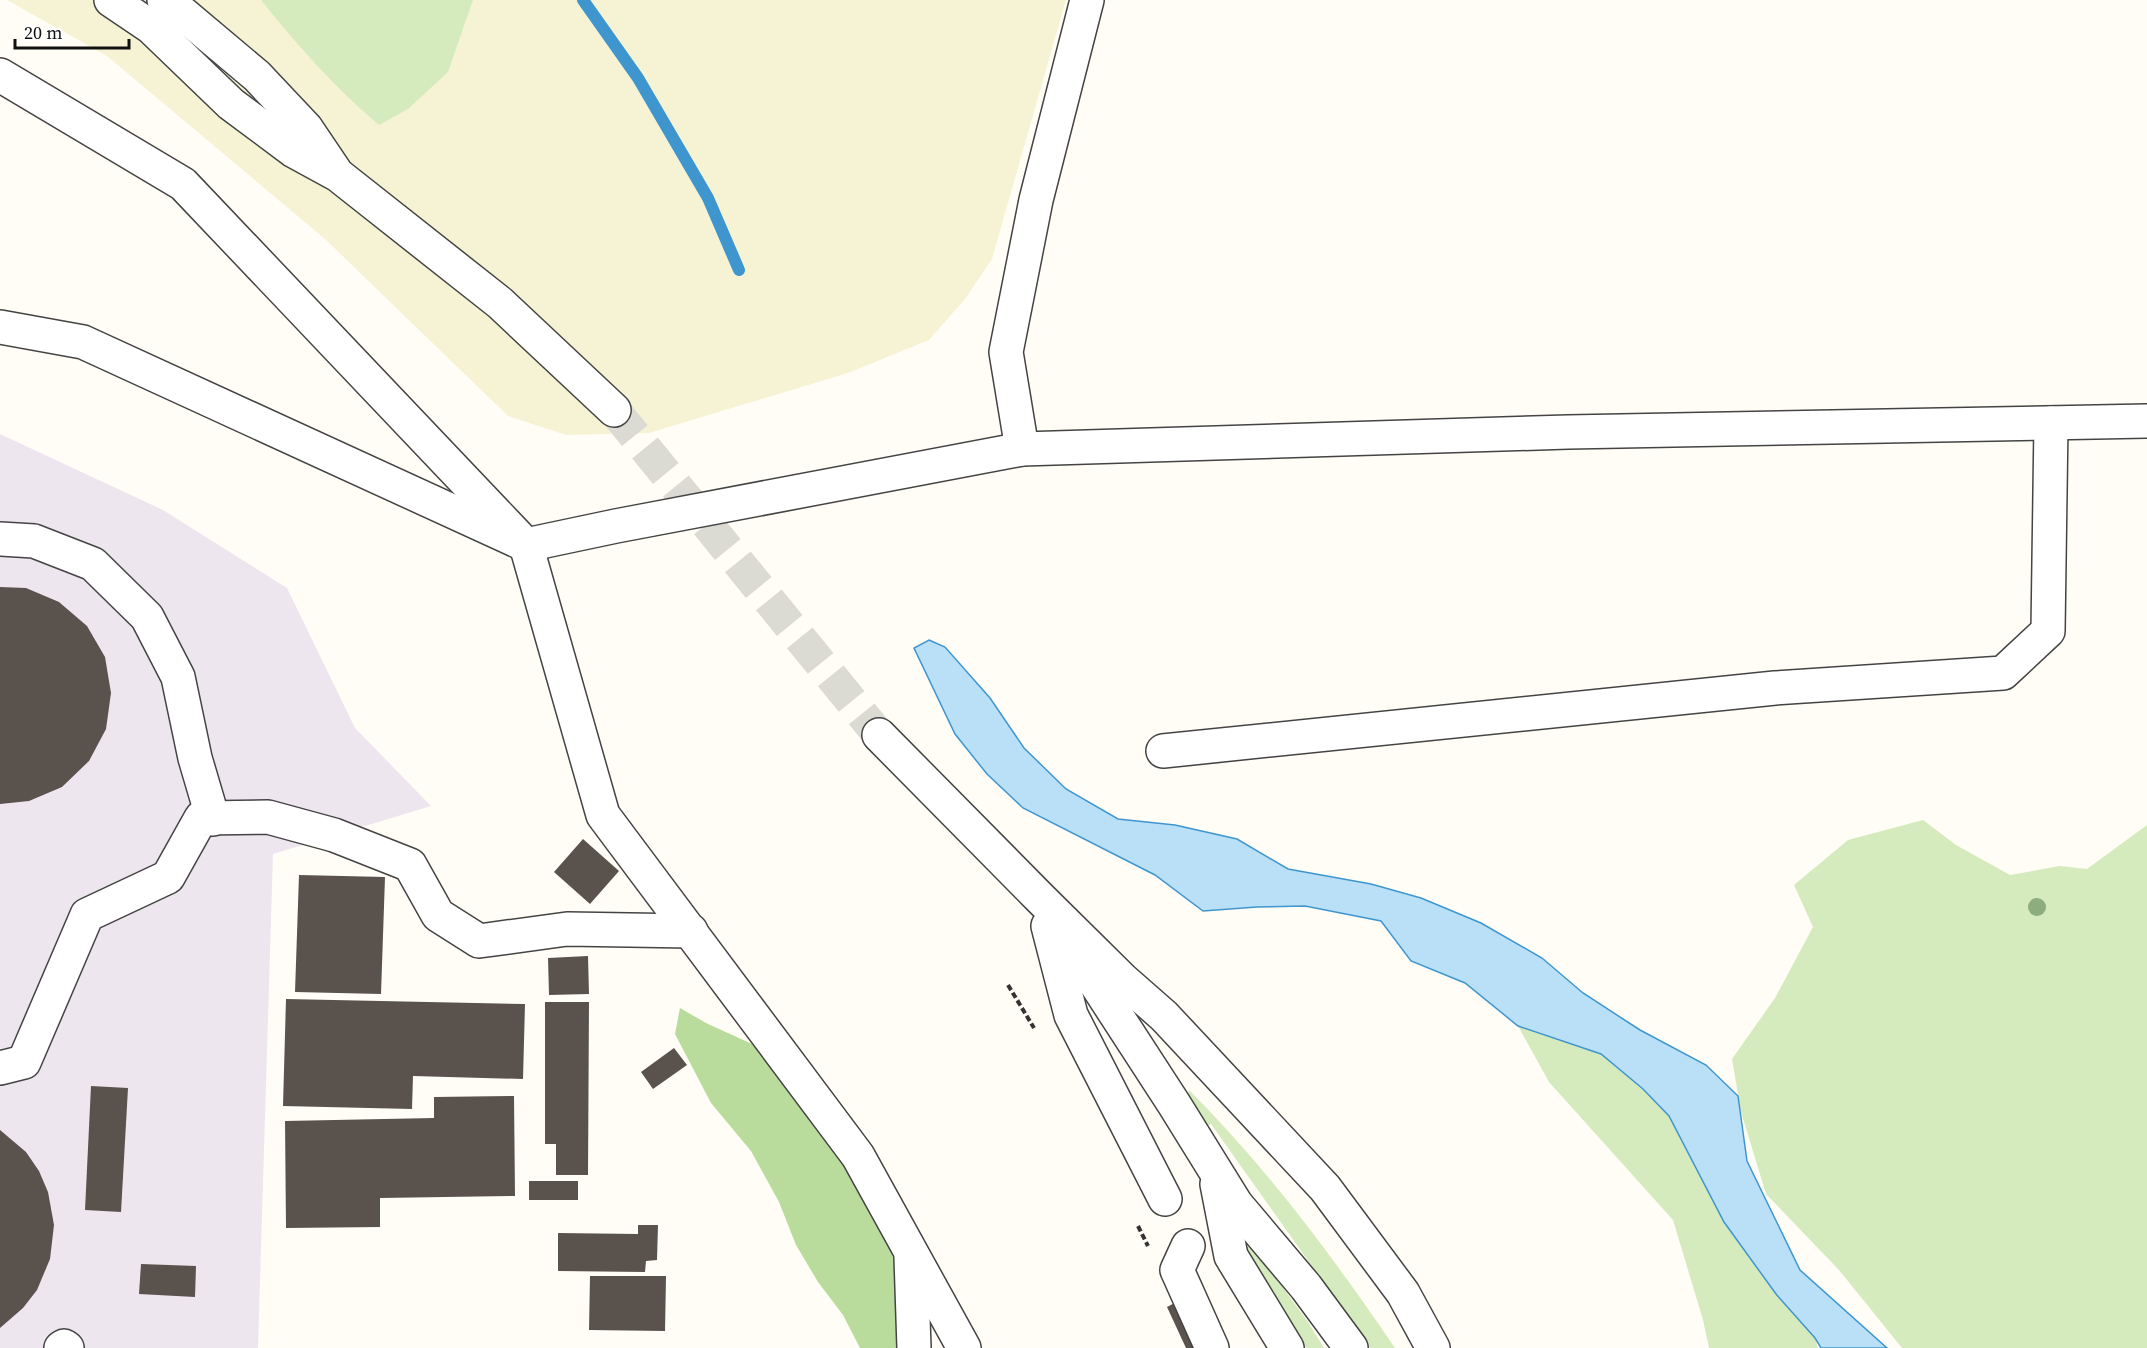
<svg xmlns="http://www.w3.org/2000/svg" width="2147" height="1348" font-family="'Source Serif 4',serif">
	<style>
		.industrial { fill: #eee6ef }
		.farmland { fill: #f6f3d4 }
		.green { fill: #d5ebbd }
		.forest { fill: #b9dc9c }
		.water { fill: #b9e0f7; stroke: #3f96cf; stroke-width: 1.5 }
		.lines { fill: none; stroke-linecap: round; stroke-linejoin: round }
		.stream { stroke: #3f96cf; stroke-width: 12 }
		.building { fill: #5a524d }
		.minor-tunnel { stroke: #dbdad3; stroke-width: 33; stroke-dasharray: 33 16; stroke-linecap: butt }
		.minor-casing { stroke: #444; stroke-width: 36 }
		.path { stroke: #333; stroke-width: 4; stroke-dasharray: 6 3; stroke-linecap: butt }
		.minor { stroke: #fff; stroke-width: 33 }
		.tree { fill: #8dad7f }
	</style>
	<rect width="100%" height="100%" fill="#fffdf5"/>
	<!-- industrial -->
	<polygon class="industrial" points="0,434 163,510 287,588 355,728 431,806 273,854 258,1348 0,1348"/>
	<!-- farmland -->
	<polygon class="farmland" points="7,0 1066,0 992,259 965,299 929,340 848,373 649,433 566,435 508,416 325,239 107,56"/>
	<!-- green -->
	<g class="green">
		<path d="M261,0h212l-25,72 -40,37 -29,16c-44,-37 -82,-80 -118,-125z"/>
		<polygon points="1923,820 1956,845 2010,875 2060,866 2087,869 2147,825 2147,1348 1902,1348 1839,1270 1766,1194 1741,1112 1732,1059 1775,998 1813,927 1794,885 1848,840"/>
		<polygon points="1518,1026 1601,1054 1643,1089 1669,1116 1690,1156 1776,1294 1815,1338 1818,1348 1709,1348 1703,1320 1673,1220 1549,1082"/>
		<path d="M1189,1090c78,78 144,167 206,258h-25l-159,-224 -11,5 -15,-24z"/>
		<polygon points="1252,1245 1308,1322 1324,1348 1306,1348 1243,1249"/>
	</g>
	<!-- forest -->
	<polygon class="forest" points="680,1008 706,1023 752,1044 788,1077 859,1180 895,1244 904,1348 860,1348 843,1315 818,1282 796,1245 779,1202 751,1151 711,1103 675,1034"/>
	<!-- water -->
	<polygon class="water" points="929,640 945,647 990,698 1024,748 1066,789 1118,819 1175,825 1237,839 1288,869 1371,884 1421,898 1481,923 1542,958 1583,993 1640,1030 1706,1065 1738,1096 1747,1161 1800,1270 1887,1348 1821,1348 1815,1338 1776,1294 1724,1222 1669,1116 1643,1089 1601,1054 1518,1026 1465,983 1411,961 1381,921 1305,906 1257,907 1203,911 1155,875 1023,808 987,774 955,734 914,648"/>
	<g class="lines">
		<!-- stream -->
		<polyline class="stream" points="583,0 638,78 708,198 739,270"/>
	</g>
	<!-- building -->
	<g class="building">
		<polygon points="0,587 26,588 59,602 87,626 105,657 111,693 106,729 89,761 62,787 29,801 0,804"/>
		<polygon points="583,839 619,871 590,904 554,872"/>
		<polygon points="299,875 385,877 381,994 295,992"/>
		<polygon points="588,956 589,994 549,995 548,958"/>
		<polygon points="286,999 525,1004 523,1079 413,1076 412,1109 283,1106"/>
		<polygon points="545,1002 589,1002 588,1175 556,1175 556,1144 545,1144"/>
		<polygon points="674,1048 687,1065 653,1089 641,1072"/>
		<polygon points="91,1086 128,1088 121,1212 85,1210"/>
		<polygon points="514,1096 515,1196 380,1198 380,1227 286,1228 285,1121 434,1118 434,1097"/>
		<polygon points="0,1130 26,1152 39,1171 48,1192 54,1225 50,1259 37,1290 23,1308 0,1328"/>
		<rect x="529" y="1181" width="49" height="19"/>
		<polygon points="638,1225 658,1225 657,1260 646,1261 645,1272 558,1271 558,1233 638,1234"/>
		<polygon points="141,1264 196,1266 195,1297 139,1294"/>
		<polygon points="590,1276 666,1276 665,1331 589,1330"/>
		<polygon points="1182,1299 1205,1348 1186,1348 1167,1307"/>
	</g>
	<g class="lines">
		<!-- minor-tunnel -->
		<polyline class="minor-tunnel" points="614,410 879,735"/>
		<!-- minor casing -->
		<g class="minor-casing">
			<g id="minor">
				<polyline points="111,0 151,27 231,104 294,151 338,175 500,303 614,410"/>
				<polyline points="164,0 175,7 257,76 306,128 335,171"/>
				<polyline points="0,75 183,184 526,545 603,815 858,1156 964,1348"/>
				<polyline points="0,327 83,342 526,545 616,526 1022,449 1568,432 2147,421"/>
				<polyline points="1022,449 1006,352 1036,200 1087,0"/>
				<polyline points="0,539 34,541 93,564 147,617 178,677 195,758 213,819"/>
				<polyline points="879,735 1040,898 1123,980 1164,1016 1325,1188 1403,1293 1433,1348"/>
				<polyline points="1163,751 1775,688 2003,673 2048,631 2051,423"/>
				<polyline points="1048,926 1071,1015 1165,1199"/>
				<polyline points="1074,950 1174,1104 1236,1204 1306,1287 1351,1348"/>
				<polyline points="0,1068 24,1062 87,915 168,877 201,818 268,817 334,835 410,865 438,915 479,941 567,929 691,931"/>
				<polyline points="1217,1184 1231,1256 1287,1348"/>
				<polyline points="1188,1246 1177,1270 1212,1348"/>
				<polyline points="911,1257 914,1348"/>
				<polyline points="61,1348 64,1346 67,1348"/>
			</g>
		</g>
		<!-- path -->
		<g class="path">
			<polyline points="1008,985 1034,1028"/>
			<polyline points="1138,1226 1148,1246"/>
		</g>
		<!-- minor -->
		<use href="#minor" class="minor"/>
	</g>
	<!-- trees -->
	<circle class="tree" cx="2037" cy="907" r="9"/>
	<!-- scale -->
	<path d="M15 39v9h114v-9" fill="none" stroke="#111111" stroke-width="3"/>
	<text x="24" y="39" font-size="18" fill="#111111" stroke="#ffffff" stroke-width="4.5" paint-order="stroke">20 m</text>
</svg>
